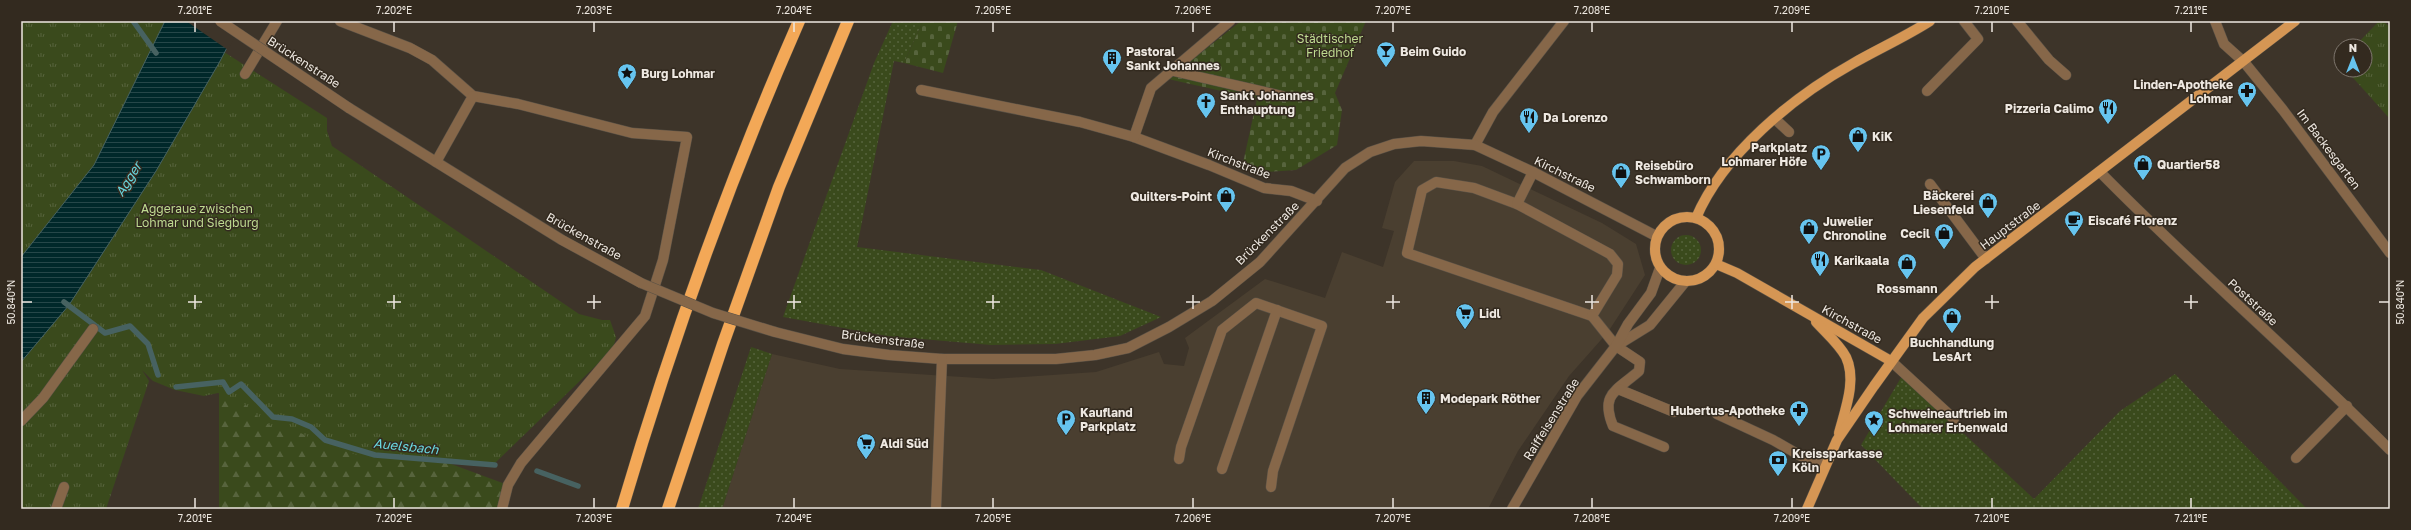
<svg xmlns="http://www.w3.org/2000/svg" width="2411" height="530" font-family="'Golos Text',sans-serif">
	<style>
		.commercial { fill: #4a3f30 }
		.grass { fill: url(#grass-dots) }
		.forest { fill: url(#forest-firs) }
		.cemetery { fill: url(#cemetery-stones) }
		.park { fill: url(#park-tufts) }
		.water { fill: url(#water-rules); stroke: #476261 }
		.pier { fill: #3d3429 }
		.lines { fill: none; stroke-linecap: round; stroke-linejoin: round }
		.stream { stroke: #476261; stroke-width: 5.5 }
		.minor-casing { stroke: #595146; stroke-width: 11 }
		.major-casing { stroke: #595146; stroke-width: 11 }
		.highway-casing { stroke: #595146; stroke-width: 13 }
		.minor { stroke: #866749; stroke-width: 10 }
		.major { stroke: #d59654; stroke-width: 10 }
		.highway { stroke: #f3a857; stroke-width: 12 }
		.minor-bridge-casing { stroke: #595146; stroke-width: 11; stroke-linecap: butt }
		.minor-bridge { stroke: #866749; stroke-width: 10 }
		.ticks { fill: none; stroke: #eee8e1; stroke-width: 1.5 }
		.labels { text-anchor: middle; dominant-baseline: central; stroke-width: 3; stroke-linejoin: round; paint-order: stroke }
		.park-label { font-size: 12px; fill: #beda90; stroke: #332a1f }
		.poi-label { font-size: 12px; font-weight: bold; fill: #eee8e1; stroke: #332a1f; text-anchor: start }
		.street-label { font-size: 12px; fill: #eee8e1; stroke: #332a1f }
		.water-label { font-size: 13px; font-style: italic; fill: #69d7df; stroke: #332a1f }
		.neatline { fill: none; stroke: #eee8e1; stroke-width: 1.5 }
		.ticks-label { font-size: 10px; text-anchor: middle; fill: #eee8e1 }
	</style>
	<defs>
		<pattern id="grass-dots" width="8" height="8" patternUnits="userSpaceOnUse"><rect width="8" height="8" fill="#3a4a1c"/><path d="M2 2h.1M6 6h.1" fill="none" stroke="#57643d" stroke-width="1.8" stroke-linecap="round"/></pattern>
		<pattern id="forest-firs" width="22" height="20" patternUnits="userSpaceOnUse"><rect width="22" height="20" fill="#3a4a1c"/><path d="M5 1l3.5 6h-7zM16 11l3.5 6h-7z" fill="#57643d"/></pattern>
		<pattern id="cemetery-stones" width="16" height="16" patternUnits="userSpaceOnUse"><rect width="16" height="16" fill="#3a4a1c"/><path d="M2 7V4a2 2 0 0 1 4 0v3zM10 15v-3a2 2 0 0 1 4 0v3z" fill="#57643d"/></pattern>
		<pattern id="park-tufts" width="24" height="20" patternUnits="userSpaceOnUse"><rect width="24" height="20" fill="#3a4a1c"/><path d="M3 7l-1-3M5 7V3M7 7l1-3M15 17l-1-3M17 17v-4M19 17l1-3" fill="none" stroke="#57643d"/></pattern>
		<pattern id="water-rules" width="6" height="5" patternUnits="userSpaceOnUse"><rect width="6" height="5" fill="#00282a"/><path d="M0 2.5h6" fill="none" stroke="#264749"/></pattern>
	</defs>
	<rect width="100%" height="100%" fill="#3d3429"/>
	<!-- commercial -->
	<polygon class="commercial" points="1414,161 1454,161 1482,166 1602,223 1636,244 1645,275 1608,332 1569,376 1518,451 1488,509 722,509 772,354 840,369 993,379 1096,372 1159,352 1164,364 1184,366 1189,348 1185,338 1265,279 1325,298 1342,252 1383,267 1394,231 1382,228 1395,182"/>
	<!-- grass -->
	<g class="grass">
		<polygon points="893,21 923,21 904,63 894,61 857,247 1041,270 1161,317 1120,336 1055,344 991,345 887,336 783,317 874,63"/>
		<circle cx="1686" cy="250" r="15"/>
		<polygon points="751,347 772,354 722,509 698,509"/>
		<polygon points="2175,374 2307,509 1923,509 1861,445 1902,376 2034,499 2120,411"/>
	</g>
	<!-- forest -->
	<polygon class="forest" points="219,378 508,485 501,509 219,509"/>
	<!-- cemetery -->
	<g class="cemetery">
		<polygon points="923,21 958,21 943,73 904,63"/>
		<polygon points="1241,21 1366,21 1335,93 1342,110 1337,145 1296,170 1266,172 1243,163 1257,99 1168,79"/>
	</g>
	<!-- park -->
	<g class="park">
		<polygon points="21,21 236,21 221,50 327,118 327,131 332,146 579,314 602,320 610,320 616,337 613,349 495,463 376,461 319,443 297,431 274,428 260,419 246,405 218,393 204,396 175,390 153,381 142,370 149,381 106,509 21,509"/>
		<polygon points="2379,21 2383,21 2390,27 2390,119 2346,70 2365,70 2365,46 2355,46"/>
	</g>
	<!-- water -->
	<polygon class="water" points="165,21 241,21 219,63 156,171 69,305 21,362 21,257 94,165"/>
	<!-- pier -->
	<polygon class="pier" points="186,21 243,21 228,50"/>
	<g class="lines">
		<!-- stream -->
		<g class="stream">
			<polyline points="133,21 156,53"/>
			<polyline points="64,302 105,333 130,326 148,344 158,375"/>
			<polyline points="176,387 223,382 229,392 241,384 273,417 292,419 311,427 325,440 375,455 495,465"/>
			<polyline points="537,471 578,486"/>
		</g>
		<!-- minor casing -->
		<g class="minor-casing">
			<g id="minor">
				<polyline points="340,21 410,48 432,60 473,96 518,104 632,133 687,137 663,260 645,316 521,463 508,485 502,509"/>
				<polyline points="2017,21 2049,60 2066,75"/>
				<polyline points="2215,21 2224,44 2244,62 2283,110 2390,253"/>
				<polyline points="1169,70 1282,96"/>
				<polyline points="245,74 277,21"/>
				<polyline points="921,90 1080,122 1134,137 1209,165 1264,188 1291,191 1317,201"/>
				<polyline points="1927,91 1978,39 1964,21"/>
				<polyline points="349,108 562,240 641,283"/>
				<polyline points="1775,119 1789,132"/>
				<polyline points="1134,137 1151,88 1230,21"/>
				<polyline points="1475,145 1493,112 1564,21"/>
				<polyline points="436,162 473,96"/>
				<path d="M2100,172c94,96 196,183 290,278"/>
				<polygon points="1436,182 1474,188 1517,204 1610,254 1618,264 1617,275 1592,316 1407,253 1422,190"/>
				<polyline points="1930,184 1986,259"/>
				<polyline points="1517,204 1533,172"/>
				<path d="M1592,316l24,30 24,16 -1,9c-23,20 -39,23 -26,55l51,21"/>
				<polyline points="775,332 843,349 889,355 942,359 1056,359 1095,355 1128,348 1169,327 1212,301 1260,262 1345,168 1370,152 1394,144 1421,141 1475,145 1533,172 1656,236"/>
				<polyline points="1616,346 1650,325 1685,282"/>
				<polyline points="1891,361 1954,419"/>
				<polyline points="1618,389 1674,412"/>
				<polyline points="1717,414 1773,440 1801,456 1826,463"/>
				<polyline points="21,421 43,398 93,329"/>
				<polyline points="2296,458 2347,406"/>
				<polyline points="1179,459 1181,447 1222,330 1256,303 1322,326 1273,471 1271,487"/>
				<polyline points="1222,469 1277,310"/>
				<polyline points="56,509 64,487"/>
				<polyline points="936,509 942,359"/>
				<polyline points="1512,509 1577,396 1616,346 1628,324 1651,293 1660,268"/>
			</g>
		</g>
		<!-- major casing -->
		<g class="major-casing">
			<g id="major">
				<circle cx="1687" cy="249" r="32"/>
				<path d="M1696,218c27,-64 97,-121 156,-154 26,-15 53,-27 78,-43"/>
				<polyline points="1716,264 1737,273 1891,361"/>
				<path d="M1816,322c10,11 23,22 30,35 11,23 -1,53 -7,76"/>
				<polyline points="1807,509 1837,440 1874,386 1923,318 1975,267 2295,21"/>
			</g>
		</g>
		<!-- highway casing -->
		<g class="highway-casing">
			<g id="highway">
				<path d="M622,509c49,-166 107,-329 177,-488"/>
				<polyline points="668,509 723,344 779,187 848,21"/>
			</g>
		</g>
		<!-- minor -->
		<use href="#minor" class="minor"/>
		<!-- major -->
		<use href="#major" class="major"/>
		<!-- highway -->
		<use href="#highway" class="highway"/>
		<!-- minor-bridge casing -->
		<g class="minor-bridge-casing">
			<g id="minor-bridge">
				<polyline points="220,21 349,108"/>
				<polyline points="641,283 713,313 775,332"/>
			</g>
		</g>
		<!-- minor-bridge -->
		<use href="#minor-bridge" class="minor-bridge"/>
	</g>
	<!-- ticks -->
	<path class="ticks" d="M195,22v10M394,22v10M594,22v10M794,22v10M993,22v10M1193,22v10M1393,22v10M1592,22v10M1792,22v10M1992,22v10M2191,22v10M195,295v14M394,295v14M594,295v14M794,295v14M993,295v14M1193,295v14M1393,295v14M1592,295v14M1792,295v14M1992,295v14M2191,295v14M22,302h10M188,302h14M387,302h14M587,302h14M787,302h14M986,302h14M1186,302h14M1386,302h14M1585,302h14M1785,302h14M1985,302h14M2184,302h14M2379,302h10M195,498v10M394,498v10M594,498v10M794,498v10M993,498v10M1193,498v10M1393,498v10M1592,498v10M1792,498v10M1992,498v10M2191,498v10"/>
	<!-- icons -->
	<defs>
		<g id="bar-pin" transform="scale(1)"><path d="M0 17L-7.5 6A9.5 9.5 0 1 1 7.5 6Z" fill="#66c4ef" stroke="#332a1f"/><path d="M-6-5H6L.8 .8V4.5H3.5V6h-7V4.5H-.8V.8Z" fill="#111"/></g>
		<g id="building-pin" transform="scale(1)"><path d="M0 17L-7.5 6A9.5 9.5 0 1 1 7.5 6Z" fill="#66c4ef" stroke="#332a1f"/><path d="M-4-6H4V6H1V3H-1V6H-4ZM-2.5-4.3h1.7v1.8h-1.7ZM.8-4.3h1.7v1.8H.8ZM-2.5-1h1.7V.8h-1.7ZM.8-1h1.7V.8H.8Z" fill="#111"/></g>
		<g id="sight-pin" transform="scale(1)"><path d="M0 17L-7.5 6A9.5 9.5 0 1 1 7.5 6Z" fill="#66c4ef" stroke="#332a1f"/><path d="M0-6L1.8-2.2L6-1.7L2.9 1.2L3.7 5.4L0 3.3L-3.7 5.4L-2.9 1.2L-6-1.7L-1.8-2.2Z" fill="#111"/></g>
		<g id="pharmacy-pin" transform="scale(1)"><path d="M0 17L-7.5 6A9.5 9.5 0 1 1 7.5 6Z" fill="#66c4ef" stroke="#332a1f"/><path d="M-2-6h4v4h4v4h-4v4h-4v-4h-4v-4h4Z" fill="#111"/></g>
		<g id="church-pin" transform="scale(1)"><path d="M0 17L-7.5 6A9.5 9.5 0 1 1 7.5 6Z" fill="#66c4ef" stroke="#332a1f"/><path d="M-1.2-6h2.4v3.5h3.3v2.4h-3.3V6h-2.4V-.1h-3.3v-2.4h3.3Z" fill="#111"/></g>
		<g id="restaurant-pin" transform="scale(1)"><path d="M0 17L-7.5 6A9.5 9.5 0 1 1 7.5 6Z" fill="#66c4ef" stroke="#332a1f"/><path d="M-5-6h1v4h1v-4h1v4h1v-4h1v5L-1.5 .5V6h-2V.5L-5-1ZM5-6V6H3V1.5H1.5Q1.5-4 5-6Z" fill="#111"/></g>
		<g id="shop-pin" transform="scale(1)"><path d="M0 17L-7.5 6A9.5 9.5 0 1 1 7.5 6Z" fill="#66c4ef" stroke="#332a1f"/><path d="M-5-2.5h2.3a2.7 3.5 0 0 1 5.4 0H5L5.5 6h-11ZM-1.5-2.5h3a1.5 2.3 0 0 0-3 0Z" fill="#111"/></g>
		<g id="parking-pin" transform="scale(1)"><path d="M0 17L-7.5 6A9.5 9.5 0 1 1 7.5 6Z" fill="#66c4ef" stroke="#332a1f"/><path d="M-3.5-5.5H1a3.5 3.5 0 0 1 0 7H-1V5.5H-3.5ZM-1-3.4V-.6H.8a1.4 1.4 0 0 0 0-2.8Z" fill="#111"/></g>
		<g id="cafe-pin" transform="scale(1)"><path d="M0 17L-7.5 6A9.5 9.5 0 1 1 7.5 6Z" fill="#66c4ef" stroke="#332a1f"/><path d="M-5.5-4.5H6V0H3Q3 3.5 0 3.5H-2.5Q-5.5 3.5-5.5 0ZM3-3.2v2h1.7v-2ZM-6 4.5H4V6H-6Z" fill="#111"/></g>
		<g id="supermarket-pin" transform="scale(1)"><path d="M0 17L-7.5 6A9.5 9.5 0 1 1 7.5 6Z" fill="#66c4ef" stroke="#332a1f"/><path d="M-6-5.5h2.5l.6 2H6L4.5 2H-2.5L-4.4-4H-6ZM-1.5 3.2a1.3 1.3 0 1 0 .1 0ZM3 3.2a1.3 1.3 0 1 0 .1 0Z" fill="#111"/></g>
		<g id="bank-pin" transform="scale(1)"><path d="M0 17L-7.5 6A9.5 9.5 0 1 1 7.5 6Z" fill="#66c4ef" stroke="#332a1f"/><path d="M-6-4H6V4H-6ZM0-2.3a2.3 2.3 0 1 0 0 4.6a2.3 2.3 0 1 0 0-4.6Z" fill="#111"/></g>
	</defs>
	<g fill-rule="evenodd">
		<use href="#bar-pin" x="1386" y="51"/>
		<use href="#building-pin" x="1112" y="58"/>
		<use href="#sight-pin" x="627" y="73"/>
		<use href="#pharmacy-pin" x="2247" y="91"/>
		<use href="#church-pin" x="1206" y="102"/>
		<use href="#restaurant-pin" x="2108" y="108"/>
		<use href="#restaurant-pin" x="1529" y="117"/>
		<use href="#shop-pin" x="1858" y="136"/>
		<use href="#parking-pin" x="1821" y="154"/>
		<use href="#shop-pin" x="2143" y="164"/>
		<use href="#shop-pin" x="1621" y="172"/>
		<use href="#shop-pin" x="1226" y="196"/>
		<use href="#shop-pin" x="1988" y="202"/>
		<use href="#cafe-pin" x="2074" y="220"/>
		<use href="#shop-pin" x="1809" y="228"/>
		<use href="#shop-pin" x="1944" y="233"/>
		<use href="#restaurant-pin" x="1820" y="260"/>
		<use href="#shop-pin" x="1907" y="263"/>
		<use href="#supermarket-pin" x="1465" y="313"/>
		<use href="#shop-pin" x="1952" y="317"/>
		<use href="#building-pin" x="1426" y="398"/>
		<use href="#pharmacy-pin" x="1799" y="410"/>
		<use href="#parking-pin" x="1066" y="419"/>
		<use href="#sight-pin" x="1874" y="420"/>
		<use href="#supermarket-pin" x="866" y="443"/>
		<use href="#bank-pin" x="1778" y="460"/>
	</g>
	<g class="labels">
		<!-- park labels -->
		<g class="park-label">
			<text x="1330" y="38">Städtischer<tspan x="1330" dy="14">Friedhof</tspan></text>
			<text x="197" y="208">Aggeraue zwischen<tspan x="197" dy="14">Lohmar und Siegburg</tspan></text>
		</g>
		<!-- poi labels -->
		<g class="poi-label">
			<text x="1126" y="51">Pastoral<tspan x="1126" dy="14">Sankt Johannes</tspan></text>
			<text x="1400" y="51">Beim Guido</text>
			<text x="641" y="73">Burg Lohmar</text>
			<text x="2233" y="84" text-anchor="end">Linden-Apotheke<tspan x="2233" dy="14">Lohmar</tspan></text>
			<text x="1220" y="95">Sankt Johannes<tspan x="1220" dy="14">Enthauptung</tspan></text>
			<text x="2094" y="108" text-anchor="end">Pizzeria Calimo</text>
			<text x="1543" y="117">Da Lorenzo</text>
			<text x="1872" y="136">KiK</text>
			<text x="1807" y="147" text-anchor="end">Parkplatz<tspan x="1807" dy="14">Lohmarer Höfe</tspan></text>
			<text x="2157" y="164">Quartier58</text>
			<text x="1635" y="165">Reisebüro<tspan x="1635" dy="14">Schwamborn</tspan></text>
			<text x="1974" y="195" text-anchor="end">Bäckerei<tspan x="1974" dy="14">Liesenfeld</tspan></text>
			<text x="1212" y="196" text-anchor="end">Quilters-Point</text>
			<text x="2088" y="220">Eiscafé Florenz</text>
			<text x="1823" y="221">Juwelier<tspan x="1823" dy="14">Chronoline</tspan></text>
			<text x="1930" y="233" text-anchor="end">Cecil</text>
			<text x="1834" y="260">Karikaala</text>
			<text x="1907" y="288" text-anchor="middle">Rossmann</text>
			<text x="1479" y="313">Lidl</text>
			<text x="1952" y="342" text-anchor="middle">Buchhandlung<tspan x="1952" dy="14">LesArt</tspan></text>
			<text x="1440" y="398">Modepark Röther</text>
			<text x="1785" y="410" text-anchor="end">Hubertus-Apotheke</text>
			<text x="1080" y="412">Kaufland<tspan x="1080" dy="14">Parkplatz</tspan></text>
			<text x="1888" y="413">Schweineauftrieb im<tspan x="1888" dy="14">Lohmarer Erbenwald</tspan></text>
			<text x="880" y="443">Aldi Süd</text>
			<text x="1792" y="453">Kreissparkasse<tspan x="1792" dy="14">Köln</tspan></text>
		</g>
		<!-- street labels -->
		<g class="street-label">
			<text transform="translate(304 62) rotate(33)">Brückenstraße</text>
			<text transform="translate(2329 149) rotate(53)">Im Backesgarten</text>
			<text transform="translate(1239 163) rotate(21)">Kirchstraße</text>
			<text transform="translate(1565 174) rotate(26)">Kirchstraße</text>
			<text transform="translate(2010 225) rotate(-37)">Hauptstraße</text>
			<text transform="translate(1267 233) rotate(-45)">Brückenstraße</text>
			<text transform="translate(584 236) rotate(29)">Brückenstraße</text>
			<text transform="translate(2253 302) rotate(43)">Poststraße</text>
			<text transform="translate(1852 324) rotate(29)">Kirchstraße</text>
			<text transform="translate(883 339) rotate(7)">Brückenstraße</text>
			<text transform="translate(1551 419) rotate(-58)">Raiffeisenstraße</text>
		</g>
		<!-- water labels -->
		<g class="water-label">
			<text transform="translate(128 179) rotate(-58)">Agger</text>
			<text transform="translate(406 446) rotate(6)">Auelsbach</text>
		</g>
	</g>
	<!-- border -->
	<rect width="2411" height="530" fill="none" stroke="#332a1f" stroke-width="44"/>
	<!-- north arrow -->
	<g transform="translate(2353 58)"><circle r="19" fill="#332a1f" stroke="#7e766d"/>
	<path d="M0-3L7 15L0 10L-7 15Z" fill="#66c4ef"/>
	<text y="-6" font-size="11" font-weight="bold" text-anchor="middle" fill="#eee8e1">N</text>
	</g>
	<rect x="22" y="22" width="2367" height="486" class="neatline"/>
	<g class="ticks-label">
		<text x="195" y="14">7.201°E</text>
		<text x="394" y="14">7.202°E</text>
		<text x="594" y="14">7.203°E</text>
		<text x="794" y="14">7.204°E</text>
		<text x="993" y="14">7.205°E</text>
		<text x="1193" y="14">7.206°E</text>
		<text x="1393" y="14">7.207°E</text>
		<text x="1592" y="14">7.208°E</text>
		<text x="1792" y="14">7.209°E</text>
		<text x="1992" y="14">7.210°E</text>
		<text x="2191" y="14">7.211°E</text>
		<text transform="translate(11 302) rotate(-90)" y="4">50.840°N</text>
		<text transform="translate(2400 302) rotate(-90)" y="4">50.840°N</text>
		<text x="195" y="522">7.201°E</text>
		<text x="394" y="522">7.202°E</text>
		<text x="594" y="522">7.203°E</text>
		<text x="794" y="522">7.204°E</text>
		<text x="993" y="522">7.205°E</text>
		<text x="1193" y="522">7.206°E</text>
		<text x="1393" y="522">7.207°E</text>
		<text x="1592" y="522">7.208°E</text>
		<text x="1792" y="522">7.209°E</text>
		<text x="1992" y="522">7.210°E</text>
		<text x="2191" y="522">7.211°E</text>
	</g>
</svg>
